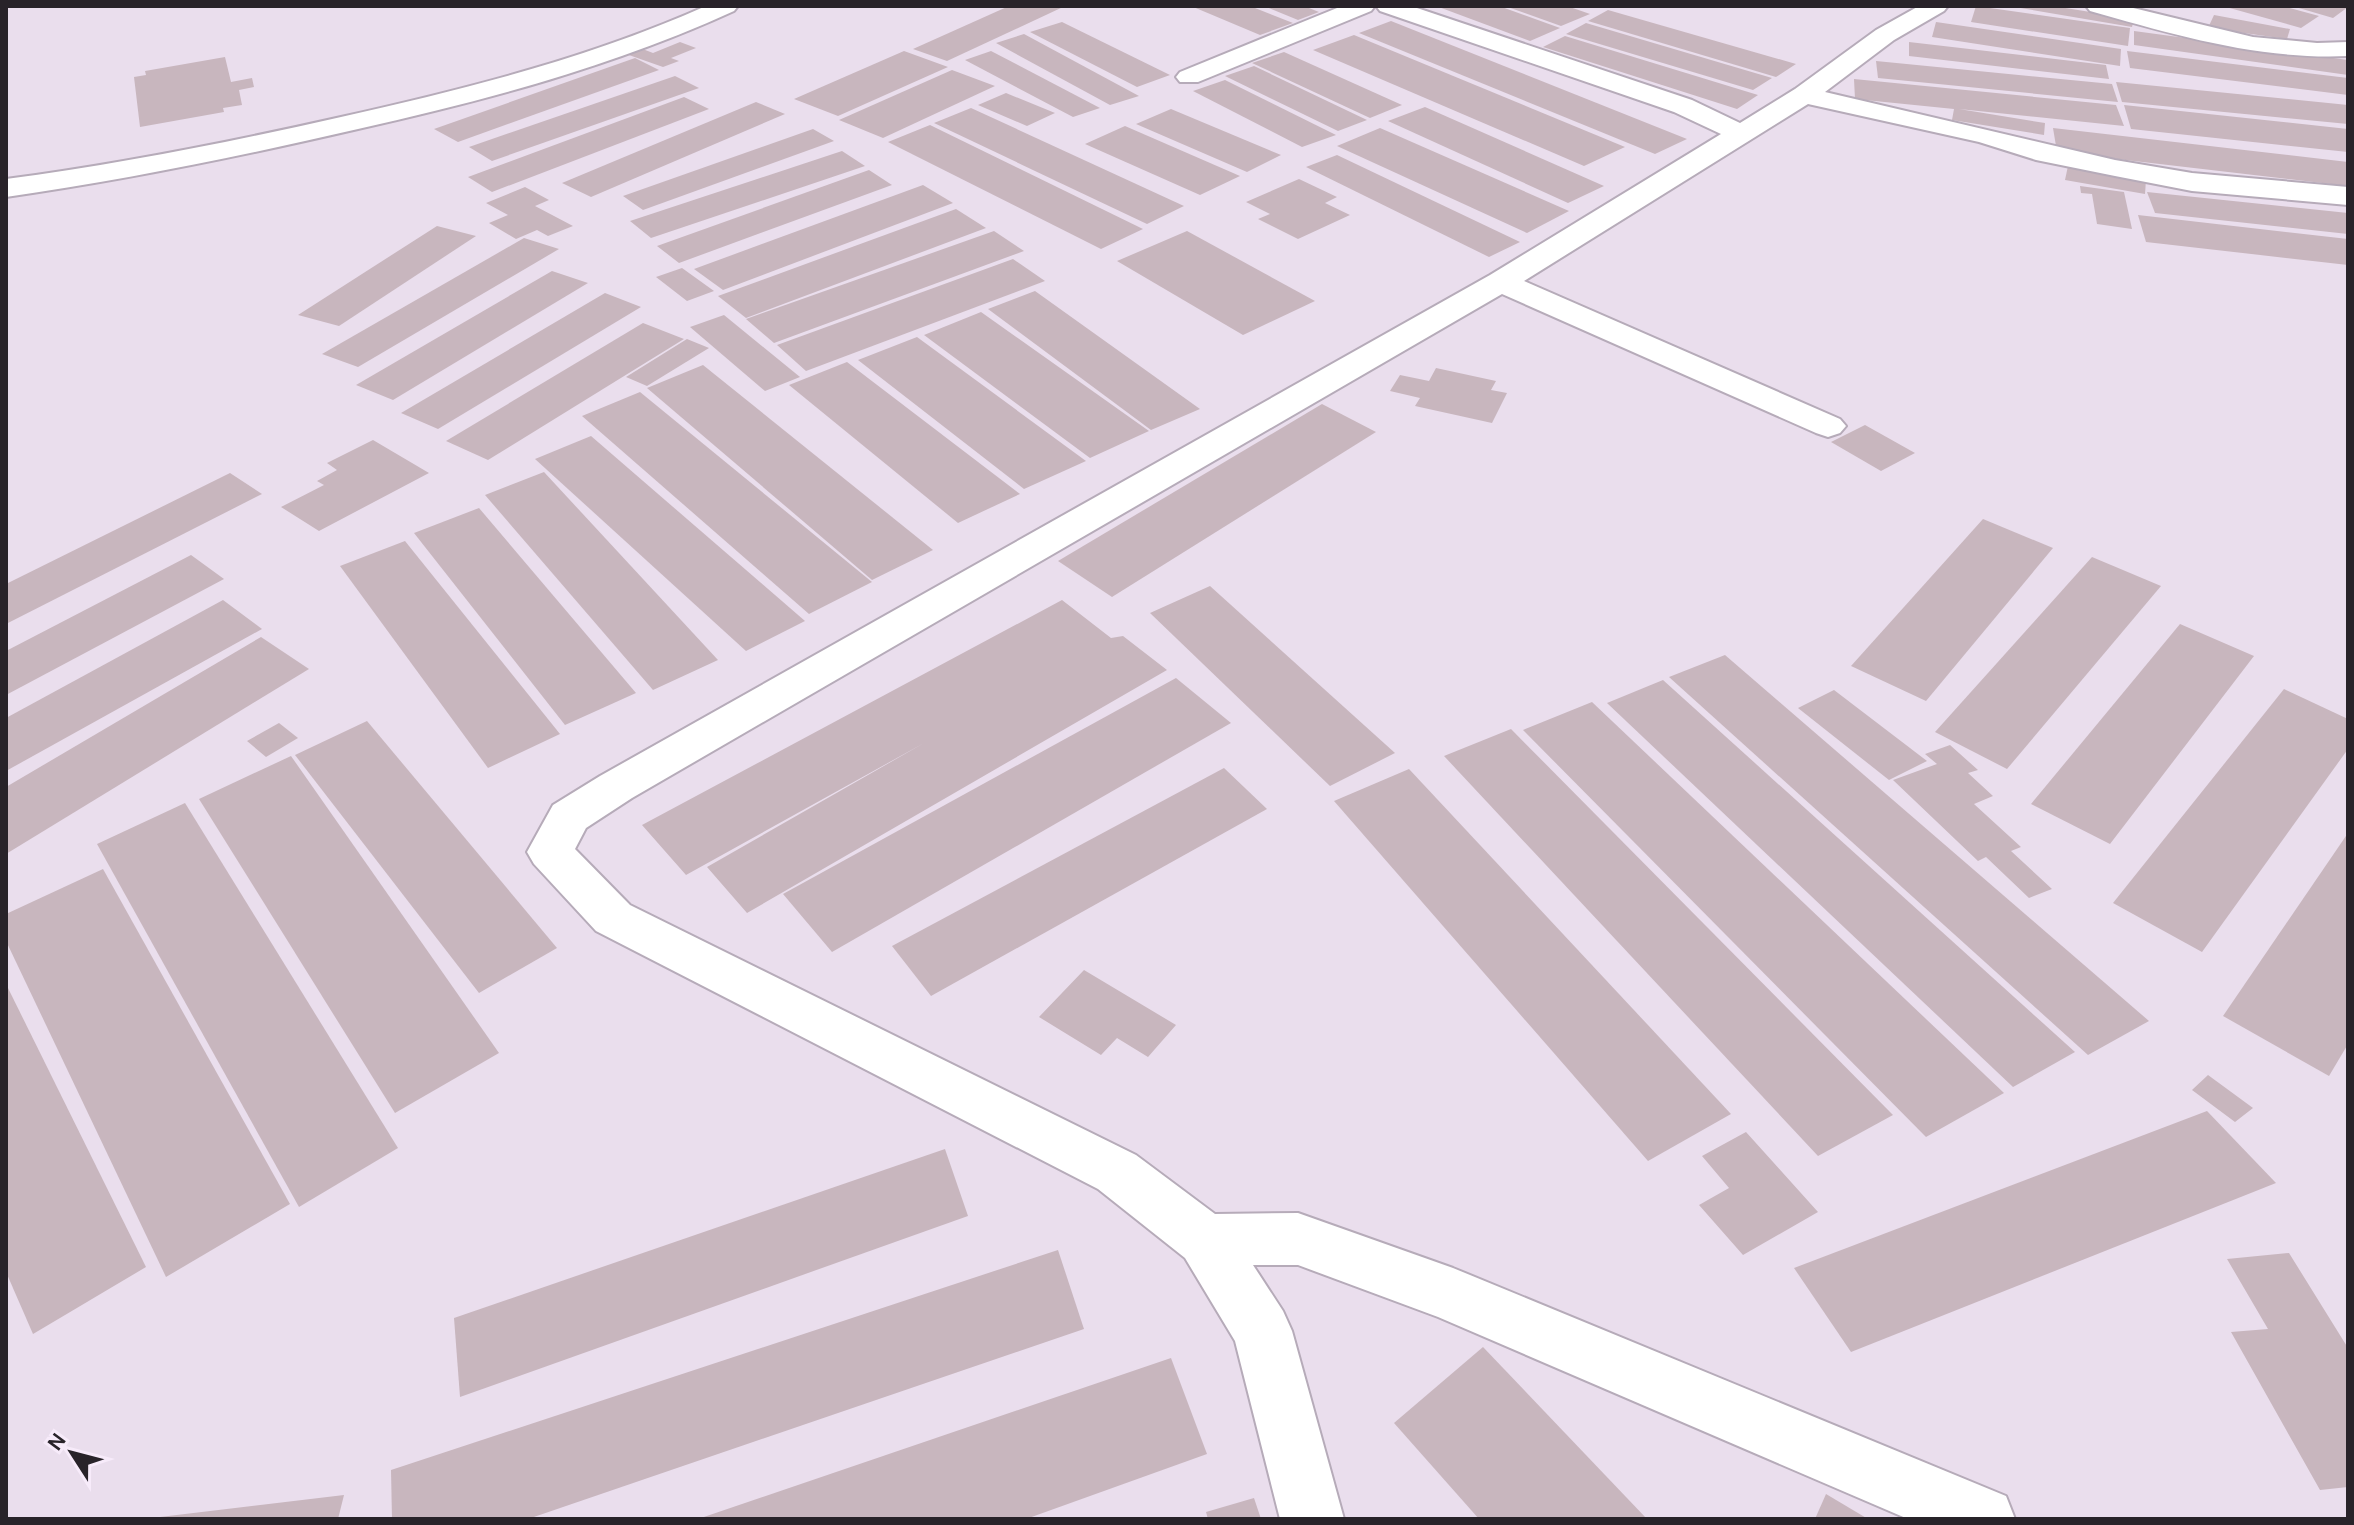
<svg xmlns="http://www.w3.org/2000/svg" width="2354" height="1525" font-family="Karla,sans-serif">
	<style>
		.building { fill: #c8b6be }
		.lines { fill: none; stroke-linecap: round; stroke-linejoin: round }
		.street-casing { stroke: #b6abb9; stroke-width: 4 }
		.street { fill: #fff; fill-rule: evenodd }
	</style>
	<rect width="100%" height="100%" fill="#eadeed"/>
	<!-- building -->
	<g class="building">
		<polygon points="1009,6 1063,7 947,61 913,49"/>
		<polygon points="1191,6 1250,6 1293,23 1260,35"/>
		<polygon points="1264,6 1304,6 1319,12 1298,20"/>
		<polygon points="1436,6 1499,6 1560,28 1530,41"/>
		<polygon points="1505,6 1567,6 1590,14 1561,26"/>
		<polygon points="1976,6 2130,28 2128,46 1971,22"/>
		<polygon points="2009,6 2053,6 2134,19 2132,27"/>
		<polygon points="2282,6 2319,16 2301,28 2226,7"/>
		<polygon points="2292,6 2348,6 2348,7 2333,18"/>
		<polygon points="1608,10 1796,64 1776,77 1588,21"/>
		<polygon points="2214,15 2290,29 2287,39 2208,28"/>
		<polygon points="1391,21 1687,139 1655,154 1359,33"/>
		<polygon points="1062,22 1170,75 1137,87 1030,32"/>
		<polygon points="1936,22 2121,49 2120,66 1932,37"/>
		<polygon points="1586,23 1772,78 1753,90 1566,34"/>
		<polygon points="2134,31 2348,60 2348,75 2134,45"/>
		<polygon points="1024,34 1139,96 1110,105 996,43"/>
		<polygon points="1354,35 1625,147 1584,166 1313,50"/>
		<polygon points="1565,36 1758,95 1737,109 1543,47"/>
		<polygon points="680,42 696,48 671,58 679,61 663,67 626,54 640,48 653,53"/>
		<polygon points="1909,42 2106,65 2109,79 1909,56"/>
		<polygon points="904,51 948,67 838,116 794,99"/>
		<polygon points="991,51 1100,108 1073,117 965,60"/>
		<polygon points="2127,51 2348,78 2348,95 2130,68"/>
		<polygon points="1284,52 1402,105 1370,118 1252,63"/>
		<polygon points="225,57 231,82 252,78 254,87 239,90 242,105 223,108 224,112 140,127 134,77 146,75 145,71"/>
		<polygon points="635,58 659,70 458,142 434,129"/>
		<polygon points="1876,61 2112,84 2118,102 1878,78"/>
		<polygon points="1254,66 1367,120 1338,131 1225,76"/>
		<polygon points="952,70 995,86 883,138 839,120"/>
		<polygon points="675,76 699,88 492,161 469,147"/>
		<polygon points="1854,79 2116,105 2124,126 1959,109 2045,123 2044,135 1952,120 1954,109 1855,99"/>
		<polygon points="1225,80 1336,135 1302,147 1193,91"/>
		<polygon points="2116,82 2348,105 2348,124 2122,102"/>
		<polygon points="1006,93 1055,113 1027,126 978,105"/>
		<polygon points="684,97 709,109 492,192 468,177"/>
		<polygon points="756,102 785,114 591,197 562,183"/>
		<polygon points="2124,105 2348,129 2348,152 2131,129"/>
		<polygon points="1425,107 1604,186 1568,203 1388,121"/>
		<polygon points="971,108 1184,206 1147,224 934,123"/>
		<polygon points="1171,109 1281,155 1247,172 1136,124"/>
		<polygon points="930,125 1143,229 1101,249 888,142"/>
		<polygon points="1125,126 1240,176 1200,195 1085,144"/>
		<polygon points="1380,128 1569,211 1527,233 1337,146"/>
		<polygon points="2053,128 2348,162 2348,186 2057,152"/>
		<polygon points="813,129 834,141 643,210 623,196"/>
		<polygon points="842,151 865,166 651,238 630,221"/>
		<polygon points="1337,155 1520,242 1489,257 1306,167"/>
		<polygon points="2068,166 2146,180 2145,194 2065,180"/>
		<polygon points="869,170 892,185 679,263 657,246"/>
		<polygon points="1299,179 1337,197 1325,203 1350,215 1298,239 1258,219 1270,214 1246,202"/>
		<polygon points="923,185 953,203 723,290 694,269"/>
		<polygon points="2080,186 2124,192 2132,229 2097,224 2092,194 2081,193"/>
		<polygon points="525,187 549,200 535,206 573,226 548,236 537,230 516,239 489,223 508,215 486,203"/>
		<polygon points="2147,192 2348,213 2348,234 2155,213"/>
		<polygon points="956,209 986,228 746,318 718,296"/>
		<polygon points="2138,215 2348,239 2348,265 2146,242"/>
		<polygon points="437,226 476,236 339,326 298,315"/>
		<polygon points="994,231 1024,251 774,343 746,319"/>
		<polygon points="1187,231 1315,301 1243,335 1117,261"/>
		<polygon points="524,238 559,249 358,367 322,354"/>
		<polygon points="1013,259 1045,281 806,371 777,345"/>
		<polygon points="682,268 714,291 687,301 656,277"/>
		<polygon points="552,271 588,283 393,400 356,385"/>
		<polygon points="1035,291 1200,409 1151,430 988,309"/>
		<polygon points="605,293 641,307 438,429 401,413"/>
		<polygon points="981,312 1149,431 1090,458 924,335"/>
		<polygon points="724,315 800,377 765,391 690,327"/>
		<polygon points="643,323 684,339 488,460 446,441"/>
		<polygon points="917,337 1086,461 1024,489 858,360"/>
		<polygon points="687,339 709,348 647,386 626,377"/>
		<polygon points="847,362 1020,494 958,523 789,385"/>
		<polygon points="703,365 933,550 872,580 647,388"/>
		<polygon points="1436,368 1496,381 1491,390 1507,393 1492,423 1415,406 1420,398 1390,391 1400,375 1429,381"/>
		<polygon points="640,392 872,582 809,614 582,416"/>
		<polygon points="1322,404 1376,432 1112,597 1058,561"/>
		<polygon points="1865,425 1915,453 1881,471 1831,442"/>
		<polygon points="591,436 805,621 746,651 535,459"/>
		<polygon points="373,440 429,473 319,531 281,507 324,485 317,481 337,470 327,463"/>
		<polygon points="544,472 718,660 653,690 485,495"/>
		<polygon points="230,473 262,494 6,624 6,584"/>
		<polygon points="479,508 636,693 565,725 414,533"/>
		<polygon points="1983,519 2053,548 1926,701 1851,666"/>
		<polygon points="405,541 560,734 488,768 340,566"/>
		<polygon points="191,555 224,579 6,695 6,651"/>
		<polygon points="2092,557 2161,586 2007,769 1935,732"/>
		<polygon points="1210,586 1395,753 1330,786 1150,613"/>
		<polygon points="223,600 262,629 6,771 6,718"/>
		<polygon points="1062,600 1111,638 1123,636 1167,670 747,913 707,867 924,743 686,875 642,825"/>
		<polygon points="2180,624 2254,656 2110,844 2031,804"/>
		<polygon points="261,637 309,669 6,854 6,787"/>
		<polygon points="1725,655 2149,1021 2088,1055 1669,677"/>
		<polygon points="1176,678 1231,723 832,952 783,894"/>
		<polygon points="1663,680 2075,1052 2013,1087 1607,703"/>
		<polygon points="2284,689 2348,719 2348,749 2202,952 2113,903"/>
		<polygon points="1834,690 1927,761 1889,780 1798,708"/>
		<polygon points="1592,702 2004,1093 1926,1137 1523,730"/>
		<polygon points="367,721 557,948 479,993 295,755"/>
		<polygon points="279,723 298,738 266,757 247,741"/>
		<polygon points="1511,729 1893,1115 1818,1156 1444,756"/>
		<polygon points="1950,745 1978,770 1968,773 1993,796 1974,804 2021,847 2011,851 2052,889 2029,898 1986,857 1978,861 1893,780 1937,764 1925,754"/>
		<polygon points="291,756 499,1053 395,1113 199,799"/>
		<polygon points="1224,768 1267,809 931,996 892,946"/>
		<polygon points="1409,769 1731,1114 1648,1161 1334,801"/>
		<polygon points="185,803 398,1148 299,1207 97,844"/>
		<polygon points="2348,833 2348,1044 2329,1076 2223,1016"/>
		<polygon points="103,869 290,1204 166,1277 6,941 6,914"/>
		<polygon points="1084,970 1176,1025 1148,1057 1117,1038 1101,1055 1039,1017"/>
		<polygon points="6,984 146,1267 33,1334 6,1272"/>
		<polygon points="2208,1075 2253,1108 2235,1122 2192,1090"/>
		<polygon points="2207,1111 2276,1183 1851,1352 1794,1268"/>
		<polygon points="1746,1132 1818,1212 1743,1255 1699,1205 1729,1188 1702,1156"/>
		<polygon points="945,1149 968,1216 460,1397 454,1318"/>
		<polygon points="1058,1250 1084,1329 528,1519 392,1519 391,1470"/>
		<polygon points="2289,1253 2348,1348 2348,1487 2320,1490 2231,1332 2268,1329 2227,1259"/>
		<polygon points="1483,1347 1647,1519 1479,1519 1394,1423"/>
		<polygon points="1171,1358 1207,1454 1026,1519 698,1519"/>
		<polygon points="1826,1494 1868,1519 1815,1519"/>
		<polygon points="344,1495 338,1519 160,1519 160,1517"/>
		<polygon points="1254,1498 1261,1519 1208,1519 1206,1512"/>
	</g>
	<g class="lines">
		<!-- street casing -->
		<g class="street-casing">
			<g id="street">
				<path d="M706,6h32l-4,5c-120,55 -247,89 -376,118 -116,27 -233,51 -352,68v-18c113,-15 224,-37 335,-62 125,-28 248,-59 365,-111z"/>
				<polygon points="1342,6 1375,6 1371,11 1198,82 1180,82 1176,77 1180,72"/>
				<polygon points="1376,6 1411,6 1692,100 1740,123 1795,89 1876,30 1919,6 1948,6 1944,11 1894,40 1825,92 2115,160 2192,173 2348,187 2348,205 2192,191 2115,176 2036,160 1979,142 1808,104 1524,281 1840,419 1846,426 1840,433 1828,437 1816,433 1502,294 632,798 586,828 575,849 630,905 1136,1155 1215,1214 1298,1213 1453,1268 2006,1496 2015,1519 1908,1519 1438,1317 1298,1265 1253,1265 1283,1311 1292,1331 1344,1519 1280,1519 1235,1341 1185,1258 1098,1189 596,931 534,864 527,852 553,805 600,776 1490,275 1721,134 1674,112 1380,11"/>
				<path d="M2086,6h39l128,31 64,6 31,-1v14c-89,4 -173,-21 -258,-45z"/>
			</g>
		</g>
		<!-- street -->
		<use href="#street" class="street"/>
	</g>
	<!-- border -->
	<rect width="2354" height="1525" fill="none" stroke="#282329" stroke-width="16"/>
	<!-- north arrow -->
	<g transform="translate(72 1453) rotate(306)" stroke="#f7ebfa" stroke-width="6" paint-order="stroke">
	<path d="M0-6L14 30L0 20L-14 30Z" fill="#282329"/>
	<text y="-12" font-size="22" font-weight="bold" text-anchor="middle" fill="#282329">N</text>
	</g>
</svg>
